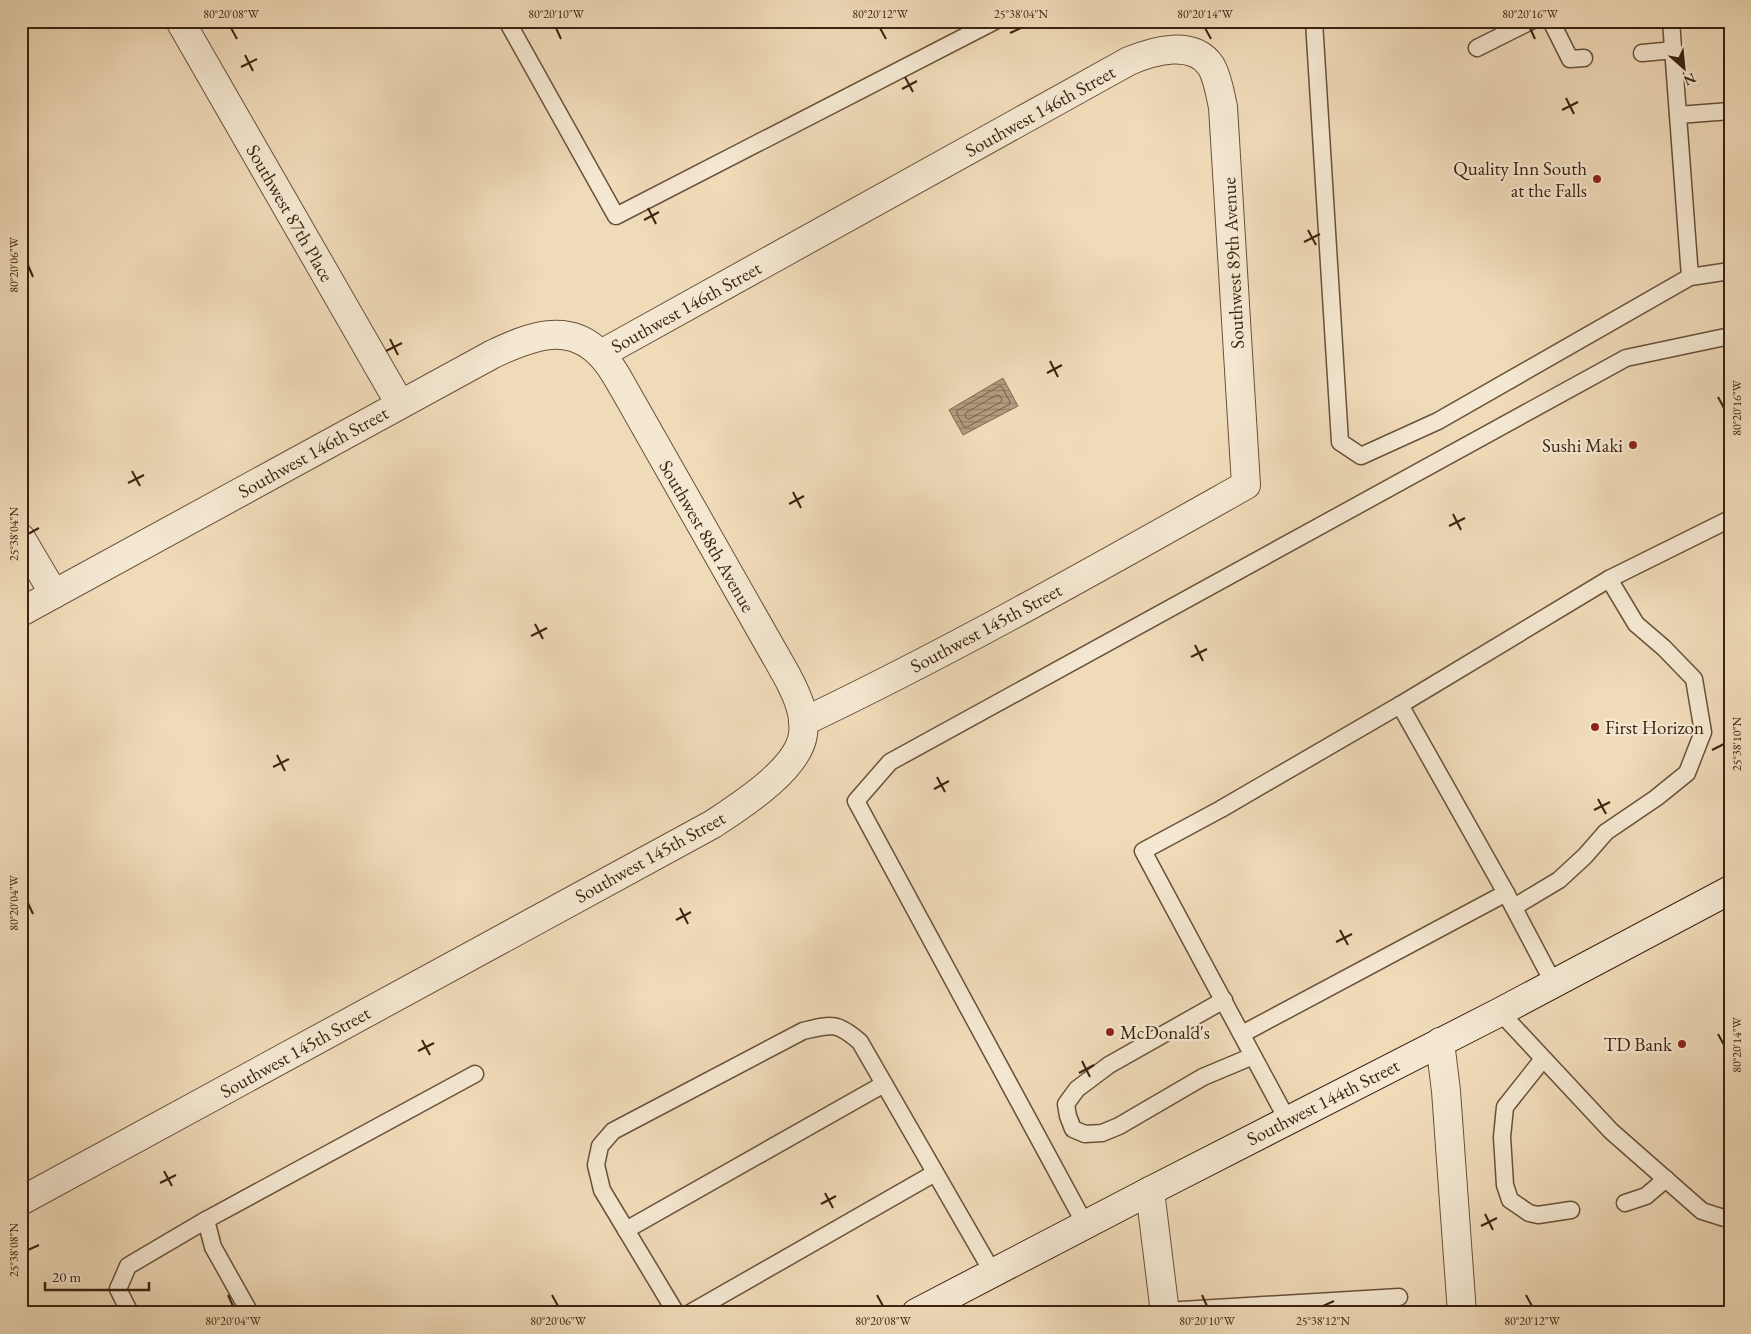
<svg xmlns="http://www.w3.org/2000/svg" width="1751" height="1334" font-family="'EB Garamond',serif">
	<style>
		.water { fill: url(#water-rules); stroke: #836c53 }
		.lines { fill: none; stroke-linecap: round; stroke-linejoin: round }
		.shore { stroke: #786048; stroke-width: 1 }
		.lane-casing { stroke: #69513a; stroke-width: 19 }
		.street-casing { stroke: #69513a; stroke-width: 30 }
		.secondary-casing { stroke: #3c2310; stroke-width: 30 }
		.lane { stroke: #f5e8d2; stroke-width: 16 }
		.street { stroke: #f5e8d2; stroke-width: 28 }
		.secondary { stroke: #f5e8d2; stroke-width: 28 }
		.ticks { fill: none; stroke: #3c2310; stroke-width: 2 }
		.poi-dot { fill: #8f2418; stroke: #f5e8d2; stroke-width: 2 }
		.labels { text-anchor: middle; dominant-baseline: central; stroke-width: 4.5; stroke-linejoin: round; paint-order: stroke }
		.street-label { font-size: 19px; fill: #3c2310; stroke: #f5e8d2 }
		.poi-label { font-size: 19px; fill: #3c2310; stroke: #f5e8d2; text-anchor: end }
		.neatline { fill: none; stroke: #3c2310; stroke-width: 2 }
		.ticks-label { font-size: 12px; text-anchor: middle; fill: #3c2310 }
	</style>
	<defs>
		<pattern id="water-rules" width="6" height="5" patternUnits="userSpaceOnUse" patternTransform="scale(1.25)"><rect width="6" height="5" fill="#b39c80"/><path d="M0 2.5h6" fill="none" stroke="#937f67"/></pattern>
	</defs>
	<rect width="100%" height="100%" fill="#f0dbb9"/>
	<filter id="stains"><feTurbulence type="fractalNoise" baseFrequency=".004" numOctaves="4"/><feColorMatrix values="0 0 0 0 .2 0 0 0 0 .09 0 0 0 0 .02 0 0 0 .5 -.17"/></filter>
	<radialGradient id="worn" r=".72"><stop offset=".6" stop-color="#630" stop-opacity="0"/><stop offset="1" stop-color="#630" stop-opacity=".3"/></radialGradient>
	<!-- water -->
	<polygon class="water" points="1003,378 1018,406 963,435 949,410"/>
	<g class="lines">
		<!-- shore -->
		<g class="shore">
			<polygon points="1000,386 1002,387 1010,402 1010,404 967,427 964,427 957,414 957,411"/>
			<polygon points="997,395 1000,396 1002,400 1001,402 969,419 966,418 965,415 966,413"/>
		</g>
		<!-- lane casing -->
		<g class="lane-casing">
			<g id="lane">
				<polyline points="507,21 616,216 995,21"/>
				<polyline points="1314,21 1340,442 1361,456 1438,421 1690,277 1730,271"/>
				<polyline points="1551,21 1570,59 1584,58"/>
				<polyline points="1671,21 1690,277"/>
				<polyline points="1477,48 1531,21"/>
				<polyline points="1642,53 1674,50"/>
				<polyline points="1678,115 1730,111"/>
				<polyline points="1514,907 1559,880 1585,856 1606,832 1656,798 1687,773 1703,732 1694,679 1664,648 1636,624 1609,579"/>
				<polyline points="1554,984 1506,893 1400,705 1609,579 1730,519"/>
				<polyline points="1224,1000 1109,1065 1077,1089 1066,1104 1068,1116 1073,1129 1085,1134 1102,1133 1119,1126 1203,1077 1253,1056"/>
				<polyline points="1500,1012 1611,1131 1702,1211 1724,1218 1730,1218"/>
				<polyline points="1242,1034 1506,893"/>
				<polyline points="1543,1059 1505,1107 1502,1137 1505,1185 1510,1200 1529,1213 1538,1215 1571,1210"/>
				<polyline points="1288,1121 1143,851 1221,809 1400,705"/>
				<polyline points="1625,1203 1646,1196 1666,1179"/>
				<polyline points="1085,1224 856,801 890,762 1626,358 1730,336"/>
				<polyline points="626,1230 884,1084"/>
				<polyline points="1165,1311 1399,1297"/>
				<polyline points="130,1313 118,1289 128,1266 206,1220"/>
				<polyline points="250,1313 213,1247 206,1220 475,1074"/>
				<path d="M676,1313l-74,-123 -6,-25 4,-19 13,-15 190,-100c29,-7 34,-9 57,11l133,231"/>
				<polyline points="690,1313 935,1173"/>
			</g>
		</g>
		<!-- street casing -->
		<g class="street-casing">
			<g id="street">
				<polyline points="180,21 400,404"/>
				<path d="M601,354l528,-293c24,-10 64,-22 82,5 7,12 9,28 12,41l23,378c-146,82 -292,165 -443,237"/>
				<polyline points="21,538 54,594"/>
				<path d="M21,612l472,-258c36,-17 75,-33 107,0 10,9 17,23 24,35l163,287c9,17 19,38 16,58 -4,35 -63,72 -90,90l-692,377"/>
				<polyline points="1440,1042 1446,1091 1462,1313"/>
				<polyline points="1150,1191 1165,1313"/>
			</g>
		</g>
		<!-- secondary casing -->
		<g class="secondary-casing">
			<polyline id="secondary" points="916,1313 1150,1191 1500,1012 1730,890"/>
		</g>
		<!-- lane -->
		<use href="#lane" class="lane"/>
		<!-- street -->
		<use href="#street" class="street"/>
		<!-- secondary -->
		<use href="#secondary" class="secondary"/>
	</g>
	<!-- ticks -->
	<path class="ticks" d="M231,28l6,11M556,28l5,11M880,28l6,11M1205,28l6,11M1530,28l5,11M1010,33l11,-5M245,55l8,16M241,67l16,-8M905,77l8,15M902,89l15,-8M1566,98l8,16M1562,110l16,-8M648,208l8,16M644,220l15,-8M1308,230l8,15M1304,242l16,-8M28,265l5,12M390,339l8,16M386,351l16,-8M1050,361l8,16M1047,373l15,-8M1718,397l6,11M132,471l8,15M128,483l16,-8M793,492l8,16M789,504l15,-8M1453,514l8,16M1449,526l16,-8M28,534l11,-6M535,624l8,15M531,636l16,-8M1195,645l8,16M1191,657l16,-8M1712,750l12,-6M277,755l8,16M273,767l16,-8M937,777l8,15M934,789l15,-8M1598,799l8,15M1594,810l16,-8M28,903l5,11M680,908l8,16M676,920l15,-8M1340,930l8,15M1336,942l16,-8M1718,1034l6,11M422,1040l8,15M418,1051l16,-8M1082,1061l8,16M1079,1073l15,-8M164,1171l8,15M160,1183l16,-8M825,1193l8,15M821,1204l15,-8M1485,1214l8,16M1481,1226l16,-8M28,1250l11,-5M228,1295l5,11M552,1295l6,11M877,1295l6,11M1202,1295l5,11M1526,1295l6,11M1323,1306l11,-5"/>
	<!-- markers -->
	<g class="poi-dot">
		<circle cx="1597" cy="179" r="5"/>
		<circle cx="1633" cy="445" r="5"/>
		<circle cx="1595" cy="727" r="5"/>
		<circle cx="1110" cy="1032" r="5"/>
		<circle cx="1682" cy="1044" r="5"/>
	</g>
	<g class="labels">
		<!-- street labels -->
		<g class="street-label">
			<text transform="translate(1040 111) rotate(-29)">Southwest 146th Street</text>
			<text transform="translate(290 213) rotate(60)">Southwest 87th Place</text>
			<text transform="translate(1233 263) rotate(-93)">Southwest 89th Avenue</text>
			<text transform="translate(686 307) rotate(-29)">Southwest 146th Street</text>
			<text transform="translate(313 452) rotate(-29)">Southwest 146th Street</text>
			<text transform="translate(707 536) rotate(60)">Southwest 88th Avenue</text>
			<text transform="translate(986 628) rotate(-28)">Southwest 145th Street</text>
			<text transform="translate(650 857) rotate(-29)">Southwest 145th Street</text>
			<text transform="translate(295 1052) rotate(-29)">Southwest 145th Street</text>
			<text transform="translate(1323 1102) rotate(-27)">Southwest 144th Street</text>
		</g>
		<!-- poi labels -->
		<g class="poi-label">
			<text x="1587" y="168">Quality Inn South<tspan x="1587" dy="22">at the Falls</tspan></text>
			<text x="1623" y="445">Sushi Maki</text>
			<text x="1605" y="727" text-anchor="start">First Horizon</text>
			<text x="1120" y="1032" text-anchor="start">McDonald's</text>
			<text x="1672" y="1044">TD Bank</text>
		</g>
	</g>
	<!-- margin -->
	<rect width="1751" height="1334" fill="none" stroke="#f0dbb9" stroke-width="55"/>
	<!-- north arrow -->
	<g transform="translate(1684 68) rotate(153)" stroke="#f5e8d2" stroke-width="4" paint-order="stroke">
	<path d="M0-4L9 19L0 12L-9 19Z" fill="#3c2310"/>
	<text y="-8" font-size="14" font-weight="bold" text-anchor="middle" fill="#3c2310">N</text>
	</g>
	<!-- scale -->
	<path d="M45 1282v8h104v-8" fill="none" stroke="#3c2310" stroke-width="2.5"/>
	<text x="52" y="1282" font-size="15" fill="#3c2310" stroke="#f5e8d2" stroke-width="4" paint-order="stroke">20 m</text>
	<rect x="28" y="28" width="1696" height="1278" class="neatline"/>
	<g class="ticks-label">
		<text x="231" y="18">80°20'08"W</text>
		<text x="556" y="18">80°20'10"W</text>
		<text x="880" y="18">80°20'12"W</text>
		<text x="1021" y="18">25°38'04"N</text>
		<text x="1205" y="18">80°20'14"W</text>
		<text x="1530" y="18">80°20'16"W</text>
		<text transform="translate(14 265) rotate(-90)" y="4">80°20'06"W</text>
		<text transform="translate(1737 408) rotate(-90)" y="4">80°20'16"W</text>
		<text transform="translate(14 534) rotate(-90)" y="4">25°38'04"N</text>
		<text transform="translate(1737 744) rotate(-90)" y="4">25°38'10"N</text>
		<text transform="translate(14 903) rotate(-90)" y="4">80°20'04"W</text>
		<text transform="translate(1737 1045) rotate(-90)" y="4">80°20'14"W</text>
		<text transform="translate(14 1250) rotate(-90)" y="4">25°38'08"N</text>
		<text x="233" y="1325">80°20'04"W</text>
		<text x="558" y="1325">80°20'06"W</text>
		<text x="883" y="1325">80°20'08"W</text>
		<text x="1207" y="1325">80°20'10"W</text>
		<text x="1323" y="1325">25°38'12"N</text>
		<text x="1532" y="1325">80°20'12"W</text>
	</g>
	<rect width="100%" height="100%" filter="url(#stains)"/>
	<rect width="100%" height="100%" fill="url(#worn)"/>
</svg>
